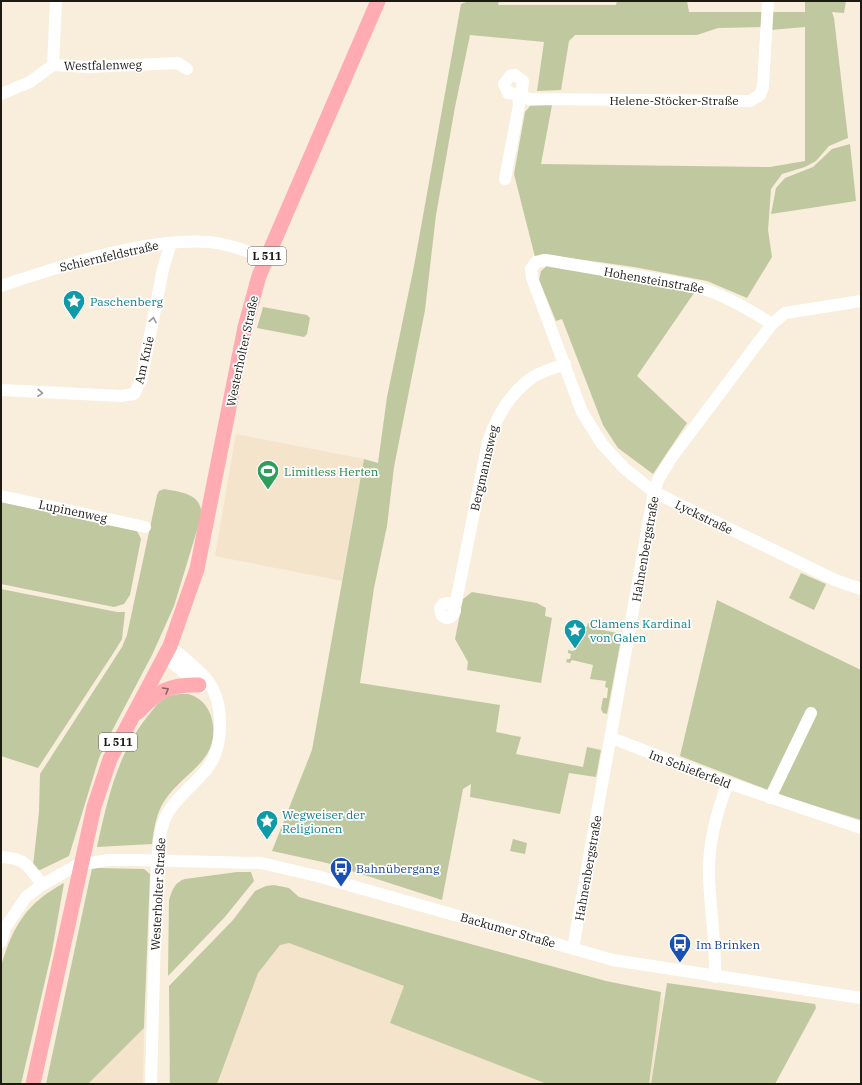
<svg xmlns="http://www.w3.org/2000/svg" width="862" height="1085" font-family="'IBM Plex Serif',serif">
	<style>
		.built { fill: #f4e4cc }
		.green { fill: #c0c8a0 }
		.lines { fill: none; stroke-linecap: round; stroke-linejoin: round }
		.minor { stroke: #fff; stroke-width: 12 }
		.major { stroke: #feacb2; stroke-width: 15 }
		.oneway { stroke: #999895 }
		.oneway2 { stroke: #8e6262 }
		.labels { text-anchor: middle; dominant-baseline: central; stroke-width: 3.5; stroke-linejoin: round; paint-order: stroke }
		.shield { fill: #fff; stroke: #615e5a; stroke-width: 1 }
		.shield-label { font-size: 11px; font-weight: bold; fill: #1d1913 }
		.street-label { font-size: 12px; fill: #1d1913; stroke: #fff }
		.culture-label { font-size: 12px; fill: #0d838f; stroke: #fff; text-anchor: start }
		.leisure-label { font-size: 12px; fill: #27864d; stroke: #fff; text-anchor: start }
		.transit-label { font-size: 12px; fill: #164399; stroke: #fff; text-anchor: start }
	</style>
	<rect width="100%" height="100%" fill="#f9eddc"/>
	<!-- built -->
	<g class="built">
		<polygon points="236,434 364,459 342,581 215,556"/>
		<polygon points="285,899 620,993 663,999 651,1084 169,1084 169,1066"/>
		<polygon points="144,1028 143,1084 88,1084 117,1054"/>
	</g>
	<!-- green -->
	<g class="green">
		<polygon points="469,1 499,1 498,5 616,5 617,1 687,1 689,12 765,12 765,27 718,28 697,35 575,35 569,41 561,90 537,91 544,42 470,35 455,107 436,215 425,310 394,467 387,526 374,588 360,683 500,705 496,732 521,737 516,754 583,767 587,747 601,750 596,777 569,773 560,814 470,797 471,784 463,789 442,900 327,863 272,851 312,750 364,459 378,463 387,397 414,266 461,4"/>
		<polygon points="805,1 846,1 844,13 832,12 834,18 848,138 829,146 816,161 805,167 782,174 771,189 768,230 772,257 747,298 707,281 634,267 542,254 535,257 514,174 525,112 530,106 552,105 541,164 770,167 805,161 805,27 771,30 773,12 805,12"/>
		<polygon points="850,144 856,201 771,214 776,188 785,178 813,167 832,149"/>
		<polygon points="549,264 694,293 637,376 687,423 653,474 618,448 603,425 562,319 556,321 539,280 541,271"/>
		<polygon points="263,307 307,315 310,318 307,334 304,337 257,328"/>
		<path d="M164,489c17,3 40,5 37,28l-27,89 -22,49 -39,74 -14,29 -30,98 -29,14 -5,-1 -2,-3 6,-54 1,-38 82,-127 5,-12 30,-140 2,-4z"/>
		<polygon points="1,501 136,529 141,539 130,595 124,604 114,607 1,584"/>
		<polygon points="801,573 826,584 814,610 789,598"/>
		<polygon points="1,589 117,612 125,612 122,639 116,649 38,768 1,756"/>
		<polygon points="472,592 537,603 546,608 545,616 552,618 541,683 467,670 468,662 455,639 463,599"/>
		<polygon points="717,600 861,670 861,820 783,796 680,756"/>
		<polygon points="593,622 593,628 622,634 607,714 603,713 601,709 603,698 607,698 608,688 605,687 606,681 590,679 593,665 572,660 570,663 566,662 567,659 570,659 571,654 568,653 568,650 573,651 577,648 578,639 576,635 568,633 570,624 587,627 588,623"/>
		<path d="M188,694c12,3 19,11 23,22 13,43 -28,56 -46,84 -9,13 -11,29 -13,44l-55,3c10,-46 20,-92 50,-130 5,-6 10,-14 17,-18 7,-5 15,-5 24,-5z"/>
		<polygon points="513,839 527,843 525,854 510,851"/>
		<polygon points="98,868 144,869 150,874 144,1028 88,1084 46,1084 89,882 92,869"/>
		<path d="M237,872h14l3,9 -30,37 -56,58 1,-76c3,-10 6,-18 16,-21z"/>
		<path d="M64,883l-12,68 -31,133h-20v-118c12,-41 26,-63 63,-83z"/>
		<polygon points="274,885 289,888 299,897 606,981 661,992 649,1084 547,1084 390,1023 404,986 289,943 280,945 258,973 217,1084 170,1084 169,986 233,920 255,891 266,886"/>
		<polygon points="667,983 815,1004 816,1008 775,1084 651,1084"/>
	</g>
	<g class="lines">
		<!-- minor -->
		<g class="minor">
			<polyline points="53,65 56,1"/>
			<polyline points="1,94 30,82 53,65 89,67 178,63 187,69"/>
			<polyline points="518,94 522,90 523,81 515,75 510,76 504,84 508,93 518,94 529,99 750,101 760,95 763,87 768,1"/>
			<polyline points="505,179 519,105 518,94"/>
			<path d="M1,286c60,-20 146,-49 209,-44 18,2 38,9 56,16"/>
			<path d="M772,324c-27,-17 -51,-31 -82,-39l-144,-25 -10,2 -5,7 1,9 50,134 20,32 22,24 30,24 181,88 26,9"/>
			<polyline points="1,390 121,396 134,394 141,381 163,269 171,243"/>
			<polyline points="1,496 145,527"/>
			<path d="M453,605l2,6 -4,6 -5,1 -4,-2 -2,-8 3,-4 5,-1 5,2 3,-3 32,-160c8,-25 22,-49 45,-65 9,-6 22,-9 32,-13"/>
			<polyline points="164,656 201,687"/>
			<polyline points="612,738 728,783 861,828"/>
			<polyline points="770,798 811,713"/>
			<path d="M1,857c24,1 28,9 41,28"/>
			<polyline points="1,942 5,928 26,897 42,885 77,865 109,860 135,860 261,863 317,876 613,960 861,998"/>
			<polyline points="573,948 654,492 658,480 672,457 772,324 785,313 861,301"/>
			<path d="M715,977c1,-35 -5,-67 -6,-101 -1,-33 7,-63 19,-93"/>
			<path d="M151,1084l6,-223c2,-15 2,-31 9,-45 9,-18 27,-30 40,-46 18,-22 19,-65 2,-89 -10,-13 -26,-24 -38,-35"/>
		</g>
		<!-- major -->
		<g class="major">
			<path d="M138,712c20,-21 31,-28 61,-27"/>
			<polyline points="33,1084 94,807 110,759 170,646 197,569 245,327 259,276 378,1"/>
		</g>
	</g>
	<!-- one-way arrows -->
	<defs><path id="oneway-chevron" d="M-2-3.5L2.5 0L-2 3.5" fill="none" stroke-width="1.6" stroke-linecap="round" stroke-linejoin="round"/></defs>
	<g class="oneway">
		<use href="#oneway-chevron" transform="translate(153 320) rotate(-79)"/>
		<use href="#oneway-chevron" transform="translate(40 393) rotate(3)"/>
	</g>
	<use class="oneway2" href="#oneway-chevron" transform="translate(166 690) rotate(-30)"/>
	<!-- icons -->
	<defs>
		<g id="sight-pin" transform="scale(1.15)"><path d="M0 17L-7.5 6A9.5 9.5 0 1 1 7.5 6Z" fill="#0f9aa8" stroke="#fff"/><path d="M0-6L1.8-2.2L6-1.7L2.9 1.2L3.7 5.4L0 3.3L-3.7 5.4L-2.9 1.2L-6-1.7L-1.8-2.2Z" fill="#fff"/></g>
		<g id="stadium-pin" transform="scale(1.15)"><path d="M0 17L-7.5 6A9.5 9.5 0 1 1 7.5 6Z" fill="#2e9e5b" stroke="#fff"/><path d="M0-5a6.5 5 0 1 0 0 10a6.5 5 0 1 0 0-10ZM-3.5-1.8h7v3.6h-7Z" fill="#fff"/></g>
		<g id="bus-pin" transform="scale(1.15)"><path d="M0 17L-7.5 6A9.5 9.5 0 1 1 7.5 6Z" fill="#1a4fb4" stroke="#fff"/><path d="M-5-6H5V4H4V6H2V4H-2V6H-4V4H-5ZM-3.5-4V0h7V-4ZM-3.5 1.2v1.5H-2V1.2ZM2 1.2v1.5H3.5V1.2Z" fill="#fff"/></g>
	</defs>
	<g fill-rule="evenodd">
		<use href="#sight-pin" x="74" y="301"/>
		<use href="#stadium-pin" x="268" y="471"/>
		<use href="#sight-pin" x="575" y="630"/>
		<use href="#sight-pin" x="267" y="821"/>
		<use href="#bus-pin" x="341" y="868"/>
		<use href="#bus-pin" x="680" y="944"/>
	</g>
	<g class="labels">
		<!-- shield labels -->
		<g class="shield">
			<rect x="248" y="247" width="38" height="18" rx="3"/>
			<rect x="99" y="733" width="38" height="18" rx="3"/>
		</g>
		<g class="shield-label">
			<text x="267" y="256">L 511</text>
			<text x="118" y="742">L 511</text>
		</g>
		<!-- street labels -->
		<g class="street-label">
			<text transform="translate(103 65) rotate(-1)">Westfalenweg</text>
			<text x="674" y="100">Helene-Stöcker-Straße</text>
			<text transform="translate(109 256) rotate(-13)">Schiernfeldstraße</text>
			<text transform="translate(654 280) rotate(10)">Hohensteinstraße</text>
			<text transform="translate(242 351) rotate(-78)">Westerholter Straße</text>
			<text transform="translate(144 360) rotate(-77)">Am Knie</text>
			<text transform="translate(484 468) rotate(-77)">Bergmannsweg</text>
			<text transform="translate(73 511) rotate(12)">Lupinenweg</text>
			<text transform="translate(704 517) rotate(26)">Lyckstraße</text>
			<text transform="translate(645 549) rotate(-80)">Hahnenbergstraße</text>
			<text transform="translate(690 769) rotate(21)">Im Schieferfeld</text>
			<text transform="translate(588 868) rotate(-80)">Hahnenbergstraße</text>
			<text transform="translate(158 894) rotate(-87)">Westerholter Straße</text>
			<text transform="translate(508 930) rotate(16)">Backumer Straße</text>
		</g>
		<!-- culture labels -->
		<g class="culture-label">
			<text x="90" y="301">Paschenberg</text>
			<text x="590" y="623">Clamens Kardinal<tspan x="590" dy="14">von Galen</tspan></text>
			<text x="282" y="814">Wegweiser der<tspan x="282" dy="14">Religionen</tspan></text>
		</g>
		<!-- leisure labels -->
		<g class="leisure-label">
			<text x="284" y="471">Limitless Herten</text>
		</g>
		<!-- transit labels -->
		<g class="transit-label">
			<text x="356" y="868">Bahnübergang</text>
			<text x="696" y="944">Im Brinken</text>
		</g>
	</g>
	<!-- border -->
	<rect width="862" height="1085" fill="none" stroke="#1d1913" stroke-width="4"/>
</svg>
